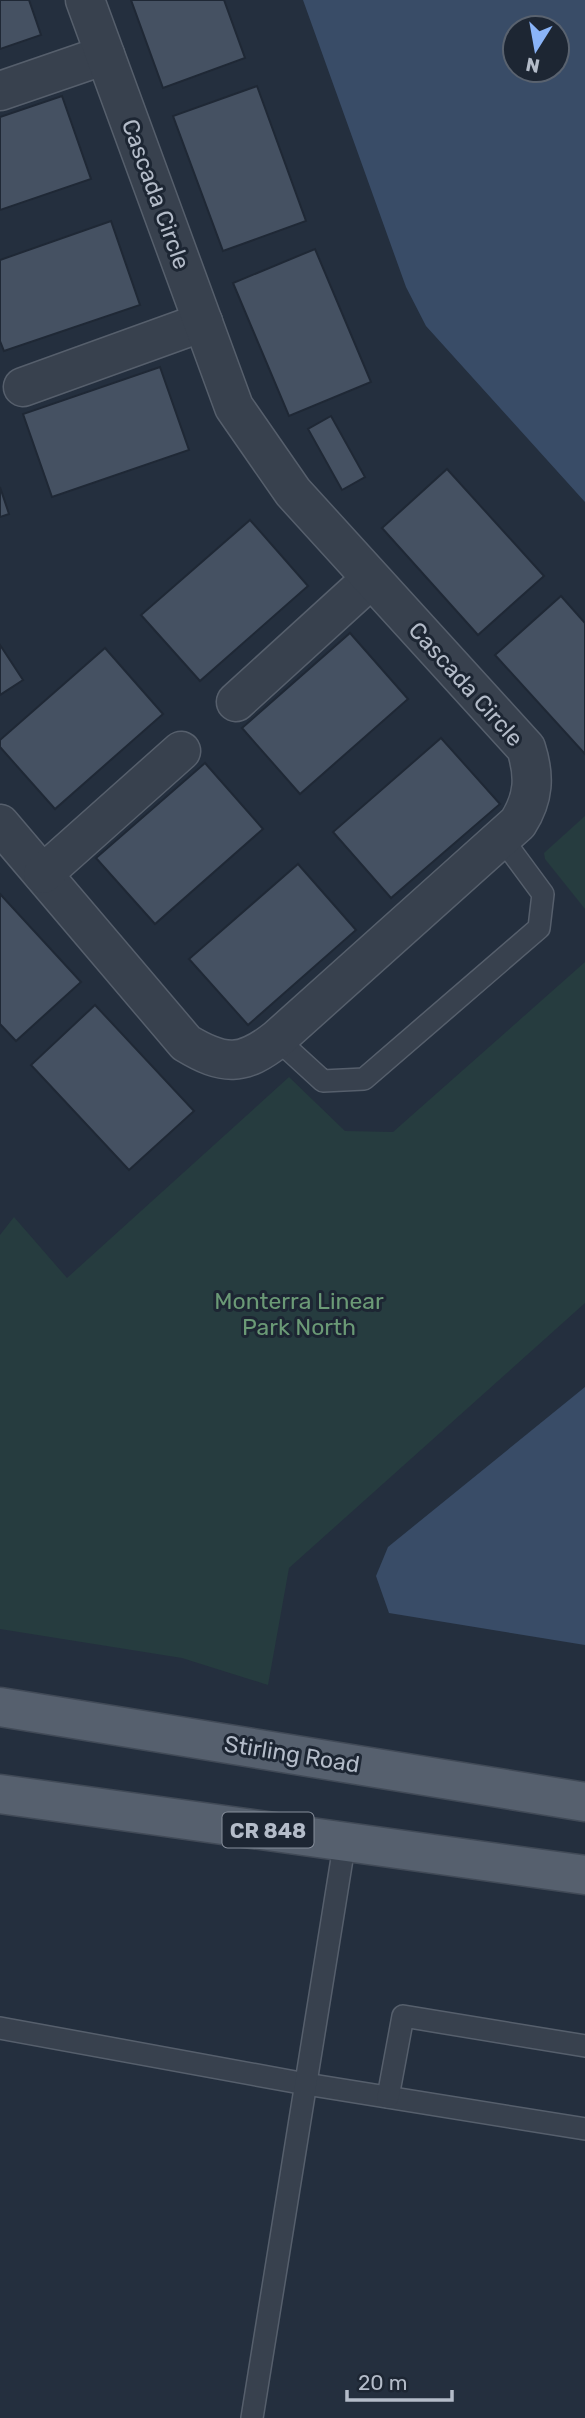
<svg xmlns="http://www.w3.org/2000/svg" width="585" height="2418" font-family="Rubik,sans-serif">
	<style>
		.green { fill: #263c3f }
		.water { fill: #394c67; fill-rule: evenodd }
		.building { fill: #455162; stroke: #1f2835; stroke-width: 2 }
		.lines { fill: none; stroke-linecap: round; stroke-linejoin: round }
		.service-casing { stroke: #565f6c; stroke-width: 24 }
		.minor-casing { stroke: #565f6c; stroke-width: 41 }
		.primary-casing { stroke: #414a57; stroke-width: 41 }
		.service { stroke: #38414e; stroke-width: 21 }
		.minor { stroke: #38414e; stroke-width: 38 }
		.primary { stroke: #56606e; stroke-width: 38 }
		.labels { text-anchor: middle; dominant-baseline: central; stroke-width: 6; stroke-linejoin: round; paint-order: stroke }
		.shield { fill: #1d2633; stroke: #878f9c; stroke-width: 2 }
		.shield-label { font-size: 21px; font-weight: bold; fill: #b4bcc9 }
		.street-label { font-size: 23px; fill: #b4bcc9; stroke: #1d2633 }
		.park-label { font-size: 23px; fill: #6b9a76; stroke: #1d2633 }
	</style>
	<rect width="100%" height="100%" fill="#242f3e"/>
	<!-- green -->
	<g class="green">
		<polygon points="585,816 585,909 545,859 544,853"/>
		<polygon points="585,962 585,1303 289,1568 268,1685 182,1658 0,1629 0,1235 14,1217 67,1278 289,1077 345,1131 393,1132"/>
	</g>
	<!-- water -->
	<g class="water">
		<path d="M303,0h282v502l-159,-176 -20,-39zM557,28v42h-42v-42z"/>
		<polygon points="585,1387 585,1645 389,1613 376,1576 388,1547"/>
	</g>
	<!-- building -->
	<g class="building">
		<polygon points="0,0 29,0 41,35 0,49"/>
		<polygon points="131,0 224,0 245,58 163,88"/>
		<polygon points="257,86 306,221 223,251 173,116"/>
		<polygon points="62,96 91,179 0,210 0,117"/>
		<polygon points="111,221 140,305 4,351 0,341 0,260"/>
		<polygon points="315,249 371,382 289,416 233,283"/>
		<polygon points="160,367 189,450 52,497 23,414"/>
		<polygon points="331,416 365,477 342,490 308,429"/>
		<polygon points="447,469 544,576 478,635 382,528"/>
		<polygon points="0,487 9,514 0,517"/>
		<polygon points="250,520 308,586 200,681 141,615"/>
		<polygon points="561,596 585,623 585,754 495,655"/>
		<polygon points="350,633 408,699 300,794 242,728"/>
		<polygon points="0,645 23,680 0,695"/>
		<polygon points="105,648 163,714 55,809 0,747 0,740"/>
		<polygon points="441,738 500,804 391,898 333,832"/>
		<polygon points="205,763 263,829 155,924 96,858"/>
		<polygon points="298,864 356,930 248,1025 189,959"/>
		<polygon points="0,894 81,982 16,1041 0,1024"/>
		<polygon points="95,1005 194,1111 129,1170 31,1065"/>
	</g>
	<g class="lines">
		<!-- service casing -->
		<g class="service-casing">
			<g id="service">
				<polyline points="277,1039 323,1081 364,1079 539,928 543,894 501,837"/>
				<polyline points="0,2028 306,2084 585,2129"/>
				<polyline points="388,2097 403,2016 585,2046"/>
				<polyline points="252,2418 345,1840"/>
			</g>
		</g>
		<!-- minor casing -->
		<g class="minor-casing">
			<g id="minor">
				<polyline points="0,91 105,55"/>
				<polyline points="23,387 203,322"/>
				<polyline points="236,702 371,579"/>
				<path d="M0,824l186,219c38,23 57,23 91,-4l241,-216c16,-25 17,-47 8,-75l-233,-256 -59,-85 -149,-407"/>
				<polyline points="43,874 181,751"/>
			</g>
		</g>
		<!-- primary casing -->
		<g class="primary-casing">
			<g id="primary">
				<polyline points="0,1707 585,1802"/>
				<polyline points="0,1794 585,1875"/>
			</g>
		</g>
		<!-- service -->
		<use href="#service" class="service"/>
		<!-- minor -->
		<use href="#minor" class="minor"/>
		<!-- primary -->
		<use href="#primary" class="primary"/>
	</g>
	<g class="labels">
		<!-- shield labels -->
		<rect class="shield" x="222.5" y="1812.5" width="91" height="35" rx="5"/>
		<g class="shield-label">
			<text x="268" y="1830">CR 848</text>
		</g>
		<!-- street labels -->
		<g class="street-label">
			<text transform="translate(156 194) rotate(70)">Cascada Circle</text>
			<text transform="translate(466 684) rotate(48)">Cascada Circle</text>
			<text transform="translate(292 1754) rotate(9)">Stirling Road</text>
		</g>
		<!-- park labels -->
		<g class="park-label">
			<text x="299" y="1301">Monterra Linear<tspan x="299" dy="26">Park North</tspan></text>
		</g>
	</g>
	<!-- north arrow -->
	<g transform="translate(536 49) rotate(191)"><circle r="33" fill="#1d2633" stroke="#59626f" stroke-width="2"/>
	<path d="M0-5L12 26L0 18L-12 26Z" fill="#8ab4f8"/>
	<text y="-10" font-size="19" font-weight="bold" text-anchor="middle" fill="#b4bcc9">N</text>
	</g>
	<!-- scale -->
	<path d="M347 2390v10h105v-10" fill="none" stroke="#b4bcc9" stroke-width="3.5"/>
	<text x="358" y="2390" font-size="21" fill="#b4bcc9" stroke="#1d2633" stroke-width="5" paint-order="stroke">20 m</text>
</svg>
